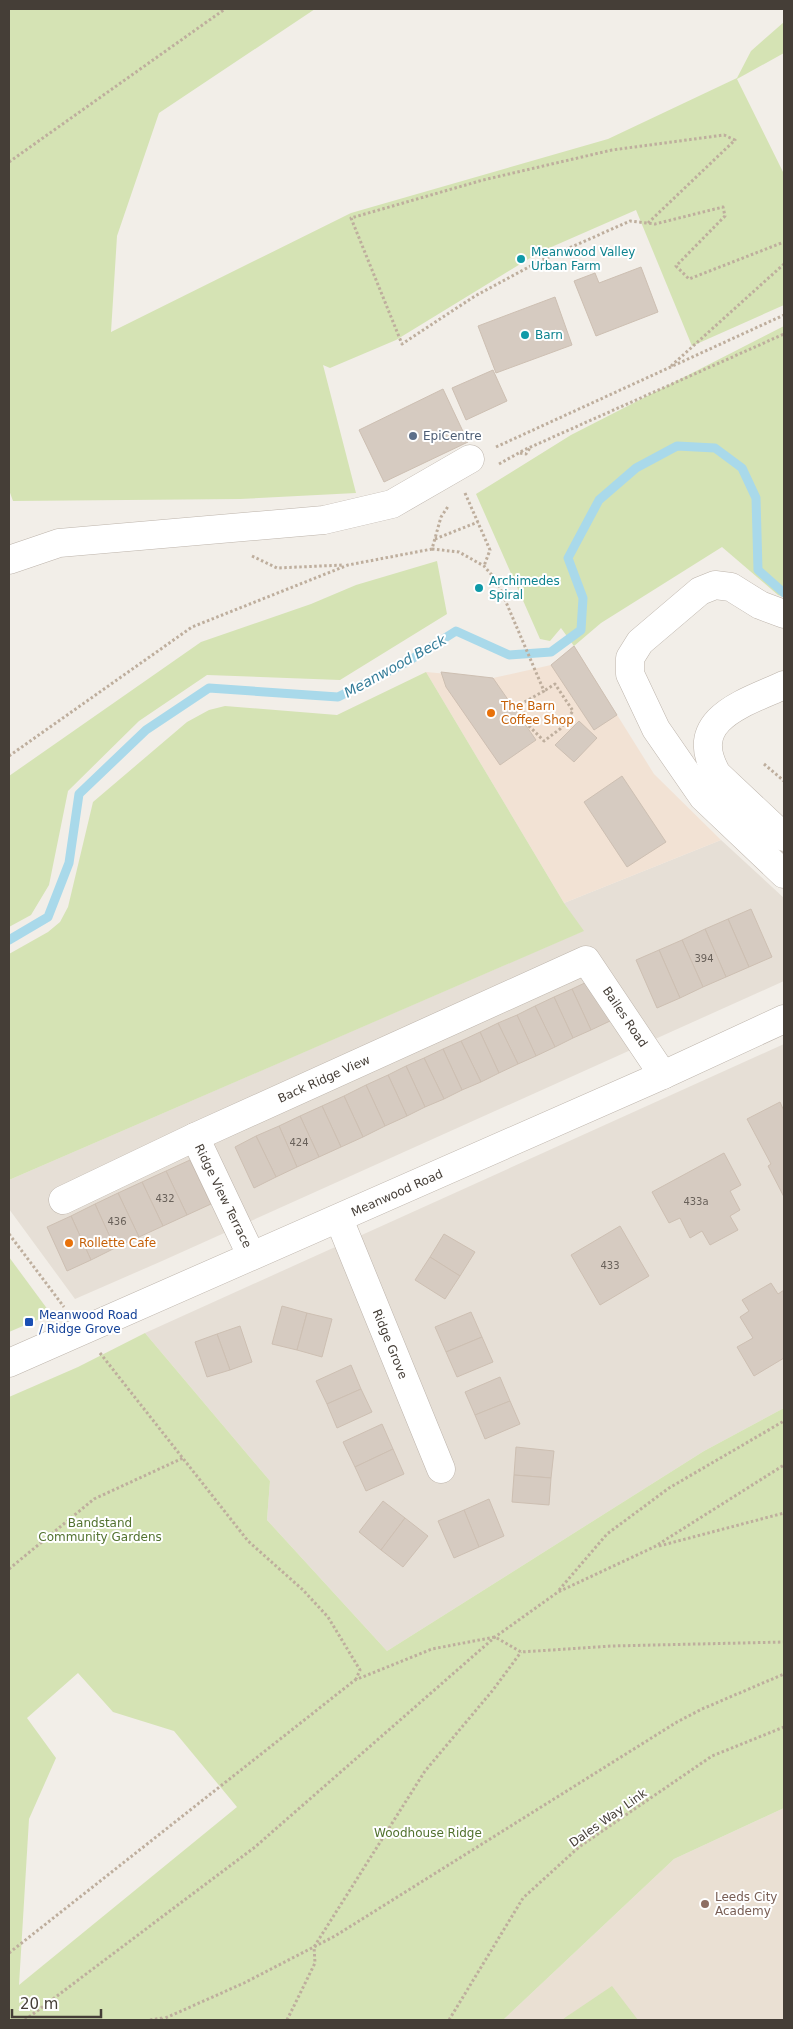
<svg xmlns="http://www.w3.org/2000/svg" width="793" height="2029" font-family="'DejaVu Sans',sans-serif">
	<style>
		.residential { fill: #e6dfd6 }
		.commercial { fill: #f2e2d4 }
		.education { fill: #eae0d3 }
		.green { fill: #d5e3b4; fill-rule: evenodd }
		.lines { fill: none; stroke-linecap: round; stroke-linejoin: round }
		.stream { stroke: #a9d9ea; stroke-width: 9 }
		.building { fill: #d6cbc1; stroke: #cdbfb2 }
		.minor-casing { stroke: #bdb4ab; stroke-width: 29 }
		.path { stroke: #beae9d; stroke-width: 3; stroke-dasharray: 2.5 2.5; stroke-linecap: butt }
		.minor { stroke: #fff; stroke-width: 28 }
		.culture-dot { fill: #0f9aa8; stroke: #fff; stroke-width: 2 }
		.service-dot { fill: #5c6f8a; stroke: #fff; stroke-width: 2 }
		.food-dot { fill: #e8710a; stroke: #fff; stroke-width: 2 }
		.transit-dot { fill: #1a4fb4; stroke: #fff; stroke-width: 2 }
		.education-dot { fill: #8d6e63; stroke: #fff; stroke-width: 2 }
		.labels { text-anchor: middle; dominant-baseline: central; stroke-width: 4; stroke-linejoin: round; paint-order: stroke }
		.number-label { font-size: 10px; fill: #69615a }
		.culture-label { font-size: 12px; fill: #0d838f; stroke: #fff; text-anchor: start }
		.service-label { font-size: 12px; fill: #4e5e75; stroke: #fff; text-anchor: start }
		.food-label { font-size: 12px; fill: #c56008; stroke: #fff; text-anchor: start }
		.street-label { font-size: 12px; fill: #453e37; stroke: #fff }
		.transit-label { font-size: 12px; fill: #164399; stroke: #fff; text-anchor: start }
		.park-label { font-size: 12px; fill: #52722f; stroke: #fff }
		.education-label { font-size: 12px; fill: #785e54; stroke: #fff; text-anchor: start }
		.water-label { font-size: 14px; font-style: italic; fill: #357d99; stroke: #fff }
	</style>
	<rect width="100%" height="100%" fill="#f2eee8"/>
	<!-- residential -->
	<g class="residential">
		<polygon points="721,840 784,898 784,981 162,1261 75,1299 9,1209 9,1180 583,931 564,903"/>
		<polygon points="784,1044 784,1408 704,1451 387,1651 267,1520 270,1481 145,1333"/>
	</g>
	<!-- commercial -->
	<polygon class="commercial" points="574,646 654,774 721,840 564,903 426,672 493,678 551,665"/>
	<!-- education -->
	<polygon class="education" points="784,1808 784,2020 503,2020 674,1859"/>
	<!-- green -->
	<g class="green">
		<polygon points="9,9 315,9 159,113 117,236 111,332 351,213 608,139 737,78 751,51 784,22 784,53 737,79 784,174 784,305 692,346 636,210 540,252 396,340 330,368 323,365 356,493 240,499 13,501 9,490"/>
		<polygon points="784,326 784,597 778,595 722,547 601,623 574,646 561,628 550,641 540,639 476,494 571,435"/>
		<polygon points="437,561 447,614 340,680 207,675 139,721 68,791 49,885 31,915 9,927 9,776 201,642 311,604 356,585"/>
		<polygon points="426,672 564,903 584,931 9,1180 9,954 48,932 60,922 68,907 93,802 187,722 209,710 225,706 337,715"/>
		<polygon points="9,1257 51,1314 9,1332"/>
		<path d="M145,1333l125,148 -3,39 120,131 317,-200 80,-43v400l-110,51 -171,161h-494v-623l69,-30zM78,1673l35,39 61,19 63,76 -218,178 10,-166 27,-61 -29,-40z"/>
		<polygon points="612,1986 638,2020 562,2020 566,2017"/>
	</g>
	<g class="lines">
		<!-- stream -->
		<polyline class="stream" points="9,940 48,917 69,863 79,794 146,730 209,688 338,697 407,662 456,631 509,655 551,652 581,630 583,598 568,558 599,500 636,468 677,446 715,448 742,468 756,498 758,570 784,593"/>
	</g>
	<!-- building -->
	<g class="building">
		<polygon points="641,267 658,312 596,336 574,281 595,273 599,283"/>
		<polygon points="555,297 572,345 496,373 478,326"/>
		<polygon points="493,370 507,401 466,420 452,388"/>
		<polygon points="443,389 468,442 384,482 359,430"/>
		<polygon points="574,646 617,715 594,730 551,665"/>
		<polygon points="441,672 493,678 536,740 500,765 446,687"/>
		<polygon points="579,721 597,738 574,762 555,745"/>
		<polygon points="622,776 666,842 627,867 584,802"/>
		<polygon points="751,909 772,957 749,967 728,919"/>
		<polygon points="728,919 749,967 726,977 705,929"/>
		<polygon points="705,929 726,977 703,987 682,940"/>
		<polygon points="682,940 703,987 680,998 659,950"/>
		<polygon points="659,950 680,998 657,1008 636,960"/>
		<polygon points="591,980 610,1021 591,1030 572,989"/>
		<polygon points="572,989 591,1030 573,1038 554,997"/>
		<polygon points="554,997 573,1038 555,1047 535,1006"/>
		<polygon points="535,1006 555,1047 536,1056 517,1015"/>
		<polygon points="517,1015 536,1056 518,1064 498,1023"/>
		<polygon points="498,1023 518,1064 499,1073 480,1032"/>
		<polygon points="480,1032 499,1073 481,1082 461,1041"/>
		<polygon points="461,1041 481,1082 462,1090 443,1049"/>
		<polygon points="443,1049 462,1090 444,1099 424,1058"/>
		<polygon points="424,1058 444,1099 425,1107 406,1066"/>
		<polygon points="406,1066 425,1107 407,1116 388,1075"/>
		<polygon points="388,1075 407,1116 385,1126 366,1085"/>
		<polygon points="366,1085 385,1126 363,1137 344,1096"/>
		<polygon points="344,1096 363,1137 341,1147 322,1106"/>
		<polygon points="780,1102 784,1111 784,1197 768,1166 771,1164 747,1119"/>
		<polygon points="322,1106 341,1147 319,1157 300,1116"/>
		<polygon points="300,1116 319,1157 297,1167 279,1126"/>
		<polygon points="279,1126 297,1167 276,1177 256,1136"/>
		<polygon points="256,1136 276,1177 254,1188 235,1147"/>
		<polygon points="724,1153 741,1185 730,1191 740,1210 730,1216 738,1230 710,1245 702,1231 690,1238 680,1218 669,1223 652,1192"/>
		<polygon points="190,1160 211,1204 187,1215 166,1171"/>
		<polygon points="166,1171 187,1215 163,1226 142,1182"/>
		<polygon points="142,1182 163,1226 139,1237 118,1193"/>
		<polygon points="118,1193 139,1237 115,1248 95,1204"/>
		<polygon points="95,1204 115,1248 91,1260 71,1216"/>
		<polygon points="71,1216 91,1260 67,1271 47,1227"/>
		<polygon points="620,1226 649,1276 600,1305 571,1255"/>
		<polygon points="444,1234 475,1252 460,1276 430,1257"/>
		<polygon points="430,1257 460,1276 445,1299 415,1280"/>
		<polygon points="771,1283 778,1294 784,1290 784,1358 754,1376 737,1347 753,1338 740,1317 749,1311 742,1300"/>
		<polygon points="282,1306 307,1313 297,1350 272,1344"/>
		<polygon points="471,1312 482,1337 446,1352 435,1327"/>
		<polygon points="307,1313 332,1319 322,1357 297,1350"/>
		<polygon points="240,1326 252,1362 230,1370 217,1334"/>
		<polygon points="217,1334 230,1370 207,1377 195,1342"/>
		<polygon points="482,1337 493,1362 457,1377 446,1352"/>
		<polygon points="351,1365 361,1389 327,1404 316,1381"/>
		<polygon points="500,1377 510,1401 475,1415 465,1392"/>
		<polygon points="361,1389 372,1412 337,1428 327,1404"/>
		<polygon points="510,1401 520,1424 485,1439 475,1415"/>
		<polygon points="382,1424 393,1449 355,1467 343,1442"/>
		<polygon points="516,1447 554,1451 551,1478 514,1475"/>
		<polygon points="393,1449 404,1474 366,1491 355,1467"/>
		<polygon points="514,1475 551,1478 549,1505 512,1502"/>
		<polygon points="489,1499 504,1536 479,1547 464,1510"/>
		<polygon points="383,1501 405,1518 381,1550 359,1532"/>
		<polygon points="464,1510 479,1547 454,1558 438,1521"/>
		<polygon points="405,1518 428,1536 403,1567 381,1550"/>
	</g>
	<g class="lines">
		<!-- minor casing -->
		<g class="minor-casing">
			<g id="minor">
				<polyline points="9,560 59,543 324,520 392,504 470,459"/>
				<polyline points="784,614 760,605 731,587 715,585 700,591 640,642 630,658 630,674 656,729 703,797 784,874"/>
				<path d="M784,685c-39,18 -99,34 -67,89l67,63"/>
				<polyline points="195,1137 251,1255"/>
				<polyline points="63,1200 195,1137 586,960 663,1075"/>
				<polyline points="339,1219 441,1469"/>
				<polyline points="9,1363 663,1075 784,1019"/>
			</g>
		</g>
		<!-- path -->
		<g class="path">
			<polyline points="9,162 225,9"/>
			<polyline points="648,223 735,140 724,135 612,150 483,180 351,218 402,344 475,296 540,261 630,221 655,224 723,207 725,216 676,266 689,279 784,242"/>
			<polyline points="671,366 784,264"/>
			<polyline points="496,447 784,315"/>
			<polyline points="520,453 526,454 530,448"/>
			<polyline points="499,464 524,450 784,334"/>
			<polyline points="465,493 490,550 484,566"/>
			<polyline points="435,539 478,522"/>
			<polyline points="432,549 459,552 484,566 497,581 544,691 521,704 528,725 544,741 560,729 573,711 555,684 544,691"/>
			<polyline points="252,556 277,568 343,565"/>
			<polyline points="9,756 192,627 348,565 432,549 441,517 449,505"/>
			<polyline points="764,764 784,781"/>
			<polyline points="9,1234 64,1307"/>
			<polyline points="100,1353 248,1541 303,1590 328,1617 360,1670 356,1679"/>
			<polyline points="659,1546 784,1513"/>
			<polyline points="9,1569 94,1499 183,1458"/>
			<polyline points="559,1590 607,1534 669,1488 784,1421"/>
			<polyline points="9,1953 355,1680 432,1649 495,1637 521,1652 612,1646 784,1642"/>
			<polyline points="25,2020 255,1847 495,1637 558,1592 654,1547 784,1465"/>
			<polyline points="150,2020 162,2018"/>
			<polyline points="161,2020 244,1983 335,1936 677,1722 702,1709 784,1674"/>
			<polyline points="287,2020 315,1963 314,1947 425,1771 493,1690 521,1652"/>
			<polyline points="449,2020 523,1898 579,1847 712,1756 784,1727"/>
		</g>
		<!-- minor -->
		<use href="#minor" class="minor"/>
	</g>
	<!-- markers -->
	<g class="culture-dot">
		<circle cx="521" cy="259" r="5"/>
		<circle cx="525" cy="335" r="5"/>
		<circle cx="479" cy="588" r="5"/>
	</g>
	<circle class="service-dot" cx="413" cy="436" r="5"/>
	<g class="food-dot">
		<circle cx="491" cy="713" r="5"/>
		<circle cx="69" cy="1243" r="5"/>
	</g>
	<rect class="transit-dot" x="24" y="1317" width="10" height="10" rx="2.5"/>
	<circle class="education-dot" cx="705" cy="1904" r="5"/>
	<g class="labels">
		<!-- number labels -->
		<g class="number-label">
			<text x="704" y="958">394</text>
			<text x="299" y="1142">424</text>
			<text x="165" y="1198">432</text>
			<text x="696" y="1201">433a</text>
			<text x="117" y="1221">436</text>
			<text x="610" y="1265">433</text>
		</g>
		<!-- culture labels -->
		<g class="culture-label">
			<text x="531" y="252">Meanwood Valley<tspan x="531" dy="14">Urban Farm</tspan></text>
			<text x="535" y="335">Barn</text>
			<text x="489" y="581">Archimedes<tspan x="489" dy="14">Spiral</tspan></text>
		</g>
		<!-- service labels -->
		<g class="service-label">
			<text x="423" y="436">EpiCentre</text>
		</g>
		<!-- food labels -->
		<g class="food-label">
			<text x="501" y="706">The Barn<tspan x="501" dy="14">Coffee Shop</tspan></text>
			<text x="79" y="1243">Rollette Cafe</text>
		</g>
		<!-- street labels -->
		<g class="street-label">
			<text transform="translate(625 1017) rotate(56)">Bailes Road</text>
			<text transform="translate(324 1079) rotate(-24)">Back Ridge View</text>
			<text transform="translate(397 1193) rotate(-24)">Meanwood Road</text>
			<text transform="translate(223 1196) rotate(64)">Ridge View Terrace</text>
			<text transform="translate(390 1344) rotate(68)">Ridge Grove</text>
			<text transform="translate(608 1818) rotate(-35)">Dales Way Link</text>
		</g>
		<!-- transit labels -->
		<g class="transit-label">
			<text x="39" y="1315">Meanwood Road<tspan x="39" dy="14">/ Ridge Grove</tspan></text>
		</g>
		<!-- park labels -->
		<g class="park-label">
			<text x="100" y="1523">Bandstand<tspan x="100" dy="14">Community Gardens</tspan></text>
			<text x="428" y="1833">Woodhouse Ridge</text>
		</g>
		<!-- education labels -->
		<g class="education-label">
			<text x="715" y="1897">Leeds City<tspan x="715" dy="14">Academy</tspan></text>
		</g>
		<!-- water labels -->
		<g class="water-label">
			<text transform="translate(395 666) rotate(-29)">Meanwood Beck</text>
		</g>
	</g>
	<!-- border -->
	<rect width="793" height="2029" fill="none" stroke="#453e37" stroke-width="20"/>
	<!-- scale -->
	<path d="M12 2009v8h89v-8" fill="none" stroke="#453e37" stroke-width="2.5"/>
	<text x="20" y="2009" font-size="15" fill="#453e37" stroke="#ffffff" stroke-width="4" paint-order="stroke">20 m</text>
</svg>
